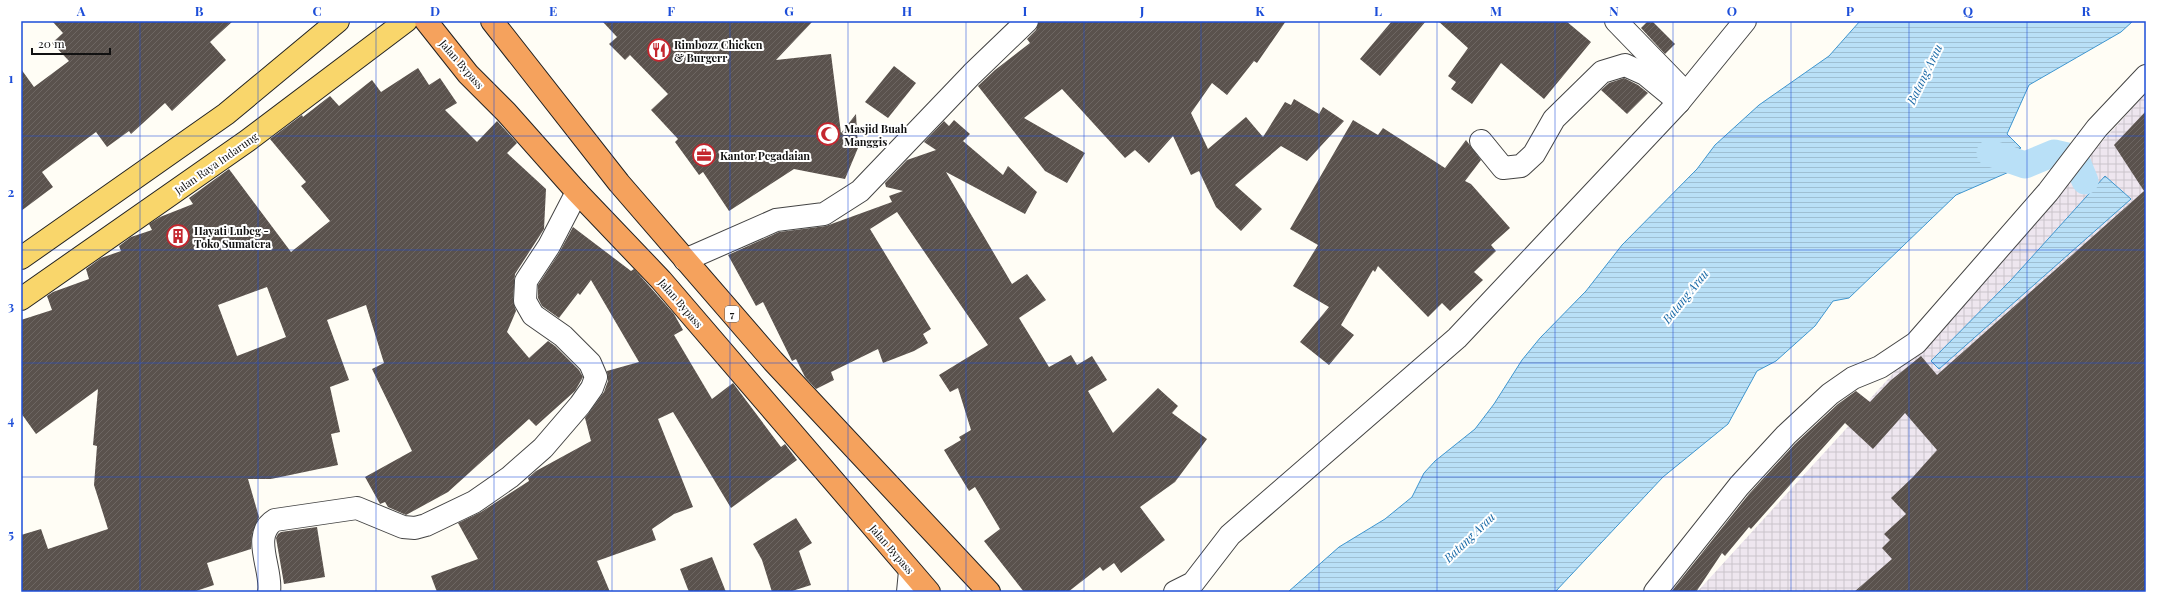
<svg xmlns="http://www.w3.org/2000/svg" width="2167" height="613" font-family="'Playfair Display',serif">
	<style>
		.industrial { fill: url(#industrial-grid) }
		.water { fill: url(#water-rules); stroke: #3f96cf }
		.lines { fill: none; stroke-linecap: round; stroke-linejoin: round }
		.canal { stroke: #b9e0f7; stroke-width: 27 }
		.building { fill: url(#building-hatch); fill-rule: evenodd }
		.minor-casing { stroke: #444; stroke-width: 24 }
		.major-casing { stroke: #222; stroke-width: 24 }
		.highway-casing { stroke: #222; stroke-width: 24 }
		.minor { stroke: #fff; stroke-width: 22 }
		.major { stroke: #f9d66b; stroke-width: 22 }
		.highway { stroke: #f5a25d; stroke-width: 22 }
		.grid { fill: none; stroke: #1d4ed8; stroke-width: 1; stroke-opacity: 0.55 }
		.labels { text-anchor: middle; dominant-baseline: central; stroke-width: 4; stroke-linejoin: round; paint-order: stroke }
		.shield { fill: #fff; stroke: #585858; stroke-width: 1 }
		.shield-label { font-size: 10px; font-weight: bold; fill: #111 }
		.poi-label { font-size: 11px; font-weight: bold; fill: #111; stroke: #fff; text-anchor: start }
		.street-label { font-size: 11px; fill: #111; stroke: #fff }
		.water-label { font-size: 12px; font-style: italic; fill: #1768a6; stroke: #fff }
		.neatline { fill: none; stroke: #1d4ed8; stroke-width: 1.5 }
		.grid-label { font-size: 13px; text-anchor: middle; font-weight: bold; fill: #1d4ed8 }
	</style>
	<defs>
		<pattern id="industrial-grid" width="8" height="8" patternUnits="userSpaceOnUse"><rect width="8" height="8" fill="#eee6ef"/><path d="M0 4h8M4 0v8" fill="none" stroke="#cbc4cc"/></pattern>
		<pattern id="water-rules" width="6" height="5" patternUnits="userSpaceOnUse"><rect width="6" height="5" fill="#b9e0f7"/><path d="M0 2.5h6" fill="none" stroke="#9ebfd3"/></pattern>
		<pattern id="building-hatch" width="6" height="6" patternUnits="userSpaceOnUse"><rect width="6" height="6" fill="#5a524d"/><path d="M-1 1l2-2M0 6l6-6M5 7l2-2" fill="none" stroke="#6d6662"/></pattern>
	</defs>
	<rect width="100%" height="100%" fill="#fffdf5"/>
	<!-- industrial -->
	<polygon class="industrial" points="2146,93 2146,592 1697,592 1866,407 1870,399"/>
	<!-- water -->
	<g class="water">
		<polygon points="1860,21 2133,21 2121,32 2029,85 2007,134 2021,148 2005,156 2025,165 1956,195 1849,298 1833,301 1815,326 1776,361 1757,371 1728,424 1663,477 1555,592 1288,592 1339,547 1385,519 1412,497 1424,473 1435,461 1475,429 1494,404 1522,360 1540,338 1586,291 1622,245 1697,169 1715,145 1759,105 1829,56"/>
		<polygon points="2105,176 2131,199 1939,369 1931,361 2011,280"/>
	</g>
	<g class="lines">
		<!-- canal -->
		<g class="canal">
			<polyline points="1990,153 2025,165 2054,153 2067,156"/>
			<polyline points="2076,159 2085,181"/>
		</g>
	</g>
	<!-- building -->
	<g class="building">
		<polygon points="52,21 233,21 210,42 226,60 172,111 165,103 131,134 129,131 107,147 96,132 42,172 53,187 21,211 21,69 34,87 69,61 52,43 63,33"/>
		<polygon points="602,21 813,21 776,60 831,54 841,133 856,114 858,148 845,179 794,169 729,211 703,172 699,175 675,142 678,139 651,110 668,94 630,55 625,60 609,44 617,37"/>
		<polygon points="1039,21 1286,21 1257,63 1254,61 1227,95 1212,83 1191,113 1208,149 1246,117 1263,137 1285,102 1291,105 1294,99 1319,114 1323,107 1344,121 1307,161 1281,146 1235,185 1262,209 1241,231 1216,207 1199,171 1191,175 1173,136 1149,163 1135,150 1125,158 1062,89 1024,118 1085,153 1067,183 1045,171 978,86 995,70 1030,43 1027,39 1036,30"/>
		<polygon points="1392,21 1426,21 1380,76 1360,59"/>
		<polygon points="1438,21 1566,21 1591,42 1544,99 1501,63 1472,104 1451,89 1456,82 1448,76 1468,48"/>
		<polygon points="1648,21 1652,21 1675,44 1665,54 1641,28"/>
		<polygon points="894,66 916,83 888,118 865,102"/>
		<path d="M418,68l11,17 11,-7 17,25 -12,7 32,32 20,-21 20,22 -10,10 39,36 -2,40 -29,45 -2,26 3,11 -9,21 22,26 19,-17 7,5 24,24 4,7 -8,14 -39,35 -7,-7 -81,73 -42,23 -18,-8 -3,-5 -5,2 -15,-27 47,-26 -40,-82 12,-6 -18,-58 -21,8 -18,7 22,60 -19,7 10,45 -9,2 7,31 -67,14h-23l11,38 -7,16 -1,16 -44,14 7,22 -21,7h-172v-57l20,-6 7,20 60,-20 -14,-44 3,-39 -4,-1 5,-56 -62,45 -15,-21v-93l31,-10 -5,-14 6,-4 36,-13 -3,-10 15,-11 20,-7 -2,-5 12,-9 21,-7 -3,-6 11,-7 33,-13 -4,-6 40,-29 62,83 39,-31 -29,-35 5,-4 -36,-43 32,-24 1,2 27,-21 9,10 33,-26 9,12zM267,287l19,50 -49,19 -19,-51z"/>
		<polygon points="1624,78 1638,85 1648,93 1627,114 1601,90 1609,83"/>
		<polygon points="2146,111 2146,592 1854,592 1892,559 1882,548 1890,540 1884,534 1906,514 1891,498 1913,477 1937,450 1905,413 1873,449 1845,423 1751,529 1749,527 1725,556 1722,553 1696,592 1671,592 1749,494 1795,444 1838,404 1856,391 1870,402 1890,381 1921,356 1937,375 2144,191 2114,145"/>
		<polygon points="954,120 970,134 963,141 1003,175 1008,166 1037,192 1025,214 946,172 1012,284 1027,274 1046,300 1019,318 1049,367 1071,355 1077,365 1092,356 1107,380 1088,391 1113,433 1158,388 1178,406 1172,413 1207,439 1175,482 1140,507 1165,540 1121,573 1114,563 1103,571 1100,567 1068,592 1024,592 984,541 1000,529 975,487 969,491 944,450 961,440 959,437 971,430 958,388 950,392 939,375 988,345 897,212 870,229 931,329 923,334 928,343 914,351 883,363 878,349 831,372 834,380 816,389 805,377 796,359 792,361 763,302 756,306 728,255 779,232 826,226 892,202 889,196 903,191 886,187 885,183 907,160 936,150 924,142 944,121 949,126"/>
		<polygon points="1353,120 1378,135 1383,128 1445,168 1466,140 1481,160 1465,181 1471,184 1510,228 1491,245 1496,251 1474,272 1483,280 1450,311 1442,303 1428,317 1378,266 1375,272 1373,270 1341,325 1354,335 1329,365 1300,342 1329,307 1293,286 1318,245 1290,229"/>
		<polygon points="573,227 631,271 634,269 674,314 683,330 674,335 712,399 733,383 781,447 785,444 797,460 731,508 673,412 658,419 693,507 674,514 652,529 656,540 597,561 610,592 437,592 431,576 478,559 458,523 481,512 529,481 528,478 536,471 591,441 585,418 604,392 608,381 607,371 639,362 591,280 580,295 578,293 559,318 542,306 538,298 538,285 559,253"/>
		<polygon points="796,518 812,543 799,551 811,585 789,592 772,592 762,560 753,544"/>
		<polygon points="317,527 325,577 284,584 276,538 278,534 281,532"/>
		<polygon points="712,557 726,592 689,592 680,569"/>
	</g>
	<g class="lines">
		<!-- minor casing -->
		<g class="minor-casing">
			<g id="minor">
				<polyline points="1616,21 1684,91"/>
				<polyline points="1481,141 1503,168 1521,166 1534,154 1554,119 1602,72 1625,65 1645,74 1679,102"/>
				<polyline points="685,260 776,220 824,214 860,191 972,74 1027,21"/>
				<path d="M269,592c4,-22 -19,-57 6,-72l82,-12 46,19 12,1 11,-3 48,-23 36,-25 33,-29 37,-43 12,-17 4,-11 -6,-14 -27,-27 -30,-21 -8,-14 1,-20 23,-35 28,-54"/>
				<polyline points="908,592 910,571"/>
				<polyline points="1175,592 1193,583 1230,535 1457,338 1679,102 1745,21"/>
				<polyline points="1655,592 1739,486 1786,435 1830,394 1853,378 1880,367 1916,343 2048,192 2097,128 2146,76"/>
			</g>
		</g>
		<!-- major casing -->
		<g class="major-casing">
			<g id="major">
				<polyline points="21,258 226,114 338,21"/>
				<polyline points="21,299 247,141 406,21"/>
			</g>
		</g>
		<!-- highway casing -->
		<g class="highway-casing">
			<g id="highway">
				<polyline points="426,21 468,74 506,112 577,192 661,280 929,592"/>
				<polyline points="492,21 619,183 773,361 989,592"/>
			</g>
		</g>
		<!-- minor -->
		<use href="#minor" class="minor"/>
		<!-- major -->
		<use href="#major" class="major"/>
		<!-- highway -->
		<use href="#highway" class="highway"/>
	</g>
	<!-- grid -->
	<path class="grid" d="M140,21v571M258,21v571M376,21v571M494,21v571M612,21v571M730,21v571M848,21v571M966,21v571M1084,21v571M1201,21v571M1319,21v571M1437,21v571M1555,21v571M1673,21v571M1791,21v571M1909,21v571M2027,21v571M21,136h2125M21,250h2125M21,363h2125M21,477h2125"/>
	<!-- icons -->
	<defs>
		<g id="restaurant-ring" transform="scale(1.15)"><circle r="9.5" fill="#fff" stroke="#c4262e" stroke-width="1.5"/><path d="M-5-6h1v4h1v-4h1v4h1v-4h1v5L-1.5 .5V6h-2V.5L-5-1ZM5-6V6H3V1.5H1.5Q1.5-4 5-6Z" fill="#c4262e"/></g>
		<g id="mosque-ring" transform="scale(1.15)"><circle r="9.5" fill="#fff" stroke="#c4262e" stroke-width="1.5"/><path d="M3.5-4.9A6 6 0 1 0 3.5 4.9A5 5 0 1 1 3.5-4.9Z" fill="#c4262e"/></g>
		<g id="office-ring" transform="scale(1.15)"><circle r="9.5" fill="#fff" stroke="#c4262e" stroke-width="1.5"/><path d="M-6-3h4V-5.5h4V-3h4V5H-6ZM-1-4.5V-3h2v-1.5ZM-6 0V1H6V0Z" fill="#c4262e"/></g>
		<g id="building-ring" transform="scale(1.15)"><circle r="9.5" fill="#fff" stroke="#c4262e" stroke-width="1.5"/><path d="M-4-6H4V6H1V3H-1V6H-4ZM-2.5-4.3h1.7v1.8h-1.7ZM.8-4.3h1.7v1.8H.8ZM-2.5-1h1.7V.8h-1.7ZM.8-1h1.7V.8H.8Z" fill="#c4262e"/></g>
	</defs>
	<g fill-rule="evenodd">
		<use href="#restaurant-ring" x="659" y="50"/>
		<use href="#mosque-ring" x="828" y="134"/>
		<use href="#office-ring" x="704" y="155"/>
		<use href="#building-ring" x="178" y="236"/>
	</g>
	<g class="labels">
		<!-- shield labels -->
		<rect class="shield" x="725" y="306" width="14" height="16" rx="3"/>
		<g class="shield-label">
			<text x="732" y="314">7</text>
		</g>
		<!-- poi labels -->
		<g class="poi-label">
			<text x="674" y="44">Rimbozz Chicken<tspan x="674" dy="13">&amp; Burgerr</tspan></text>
			<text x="844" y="128">Masjid Buah<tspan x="844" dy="13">Manggis</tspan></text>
			<text x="720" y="155">Kantor Pegadaian</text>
			<text x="194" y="230">Hayati Lubeg -<tspan x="194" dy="13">Toko Sumatera</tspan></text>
		</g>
		<!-- street labels -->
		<g class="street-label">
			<text transform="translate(462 64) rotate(49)">Jalan Bypass</text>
			<text transform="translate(216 163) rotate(-35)">Jalan Raya Indarung</text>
			<text transform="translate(681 303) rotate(49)">Jalan Bypass</text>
			<text transform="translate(892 549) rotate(49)">Jalan Bypass</text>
		</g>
		<!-- water labels -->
		<g class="water-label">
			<text transform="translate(1924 74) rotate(-64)">Batang Arau</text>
			<text transform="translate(1685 296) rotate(-51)">Batang Arau</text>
			<text transform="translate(1469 537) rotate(-44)">Batang Arau</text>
		</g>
	</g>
	<!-- border -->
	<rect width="2167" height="613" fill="none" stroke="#ffffff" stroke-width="44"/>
	<!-- scale -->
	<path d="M32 48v6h78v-6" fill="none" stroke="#111111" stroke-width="2"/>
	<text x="38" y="48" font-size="12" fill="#111111" stroke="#ffffff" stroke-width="3" paint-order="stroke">20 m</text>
	<rect x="22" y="22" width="2123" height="569" class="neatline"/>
	<g class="grid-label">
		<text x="81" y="16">A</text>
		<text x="199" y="16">B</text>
		<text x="317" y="16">C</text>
		<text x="435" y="16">D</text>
		<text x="553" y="16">E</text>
		<text x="671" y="16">F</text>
		<text x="789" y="16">G</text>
		<text x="907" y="16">H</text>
		<text x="1025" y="16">I</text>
		<text x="1142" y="16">J</text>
		<text x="1260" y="16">K</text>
		<text x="1378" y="16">L</text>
		<text x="1496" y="16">M</text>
		<text x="1614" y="16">N</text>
		<text x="1732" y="16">O</text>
		<text x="1850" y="16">P</text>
		<text x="1968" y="16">Q</text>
		<text x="2086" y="16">R</text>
		<text x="11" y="83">1</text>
		<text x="11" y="197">2</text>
		<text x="11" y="311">3</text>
		<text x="11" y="425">4</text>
		<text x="11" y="539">5</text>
	</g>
</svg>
